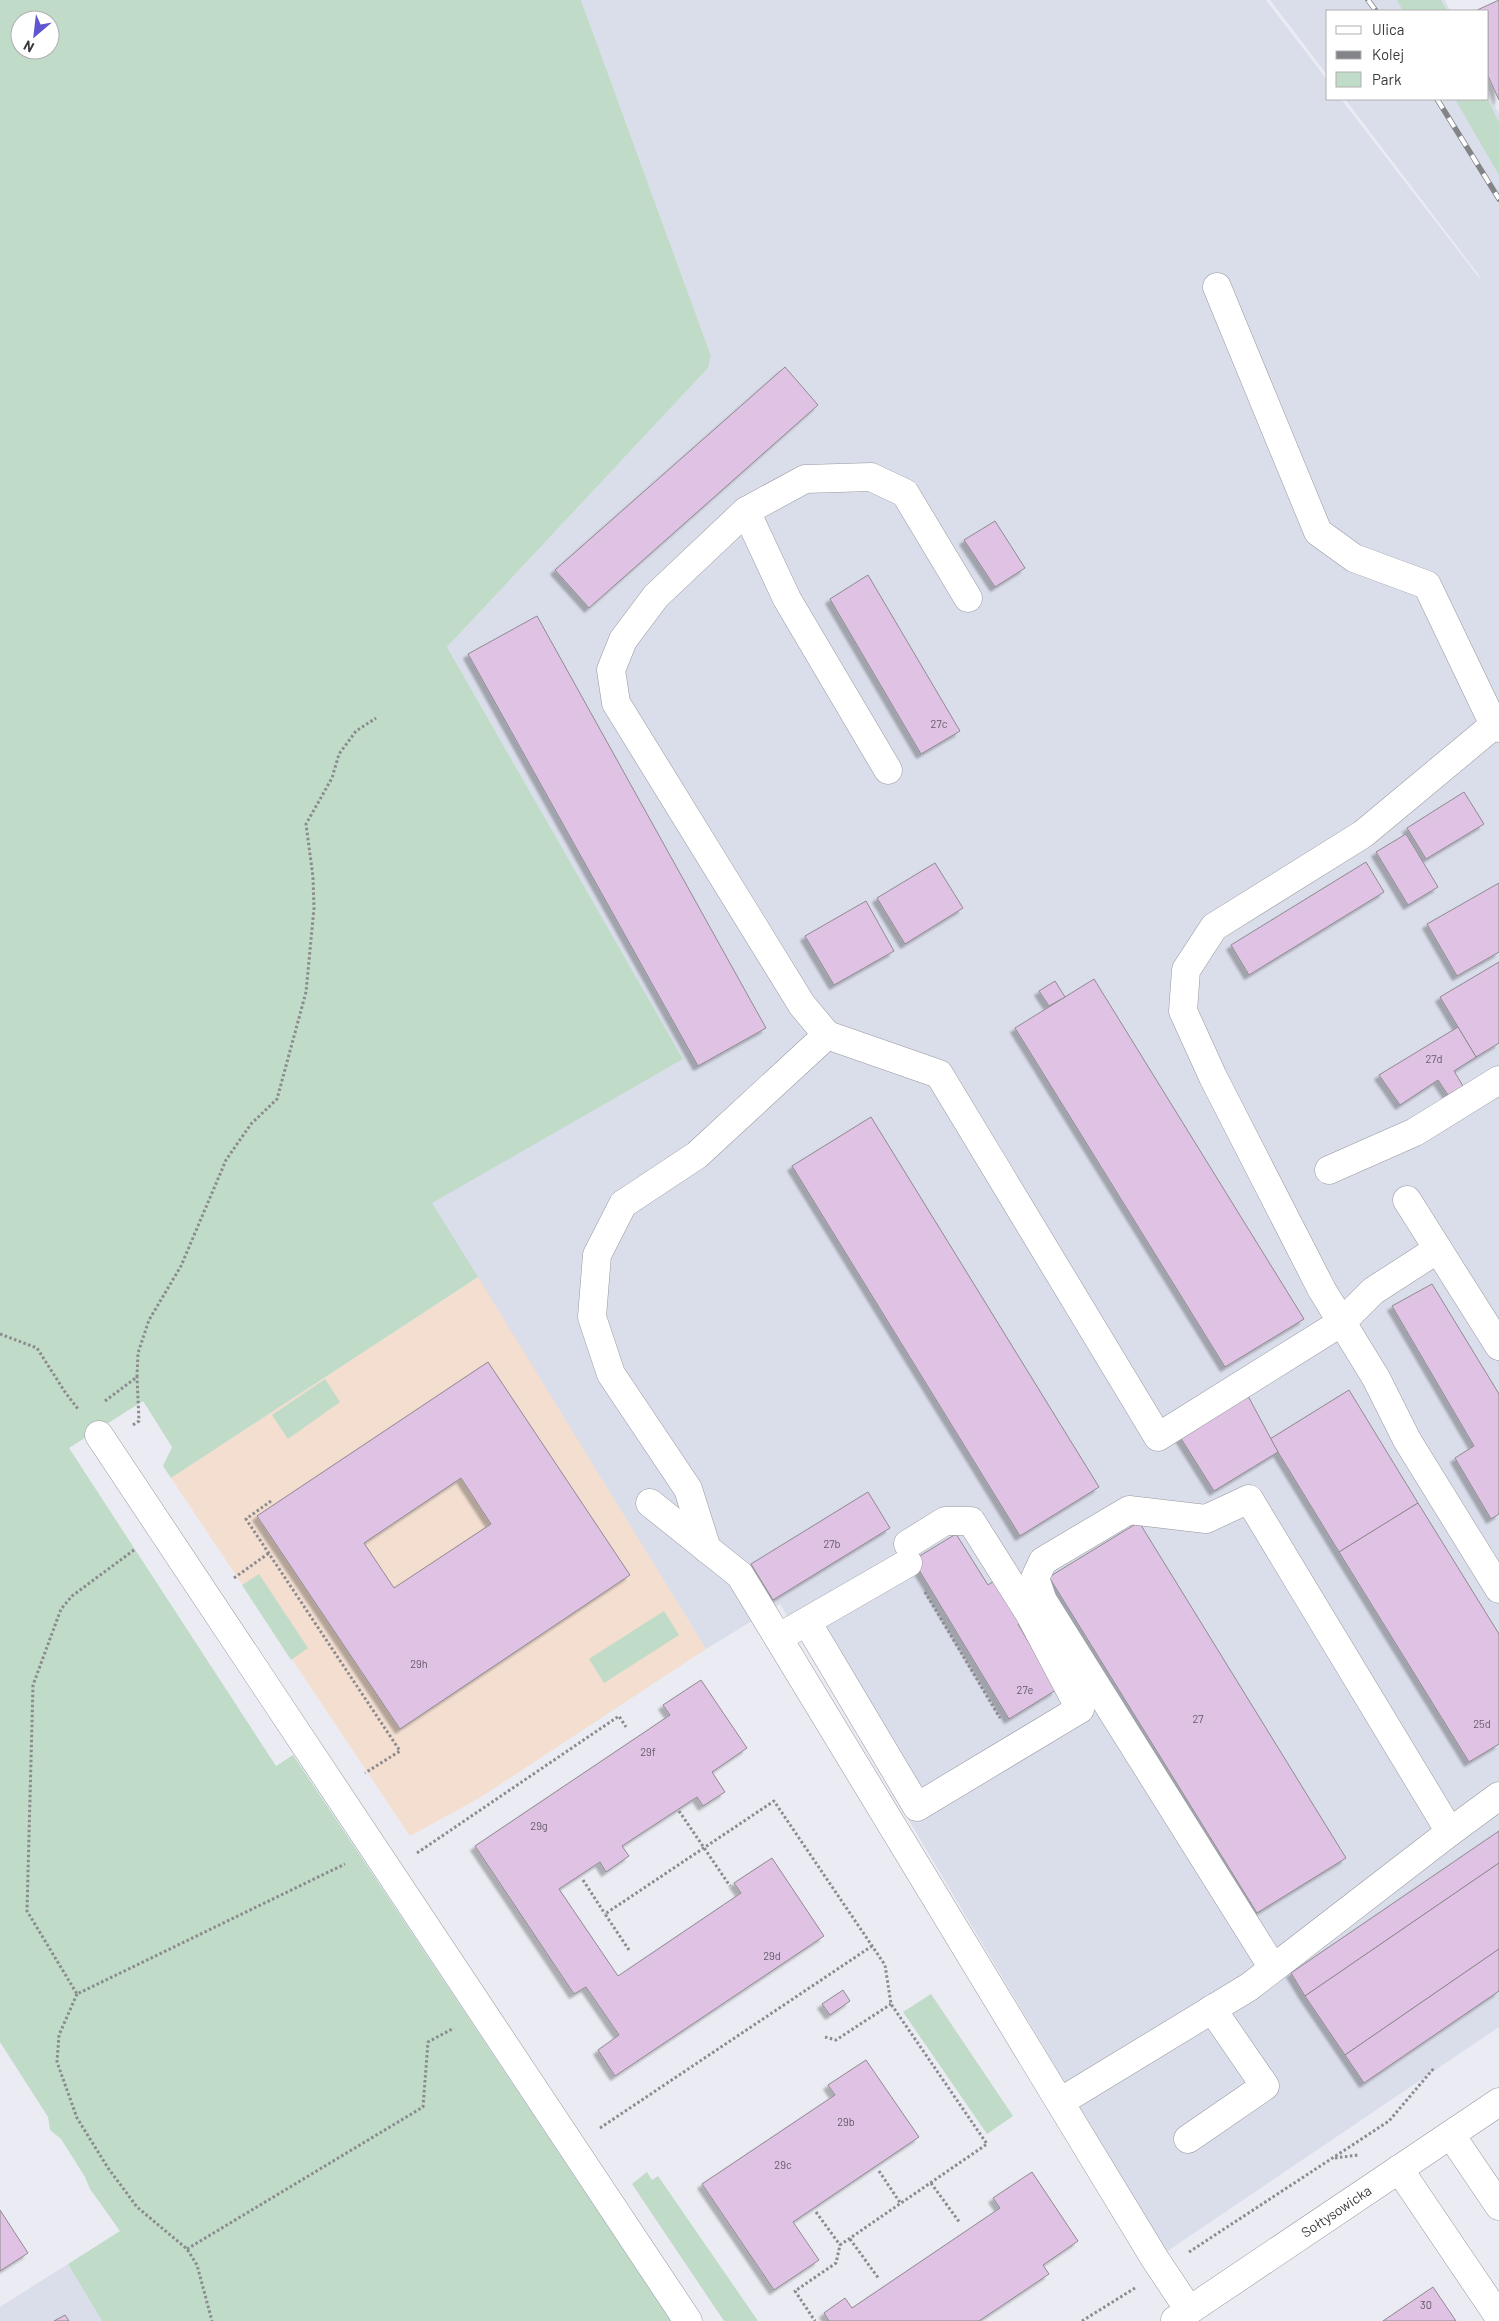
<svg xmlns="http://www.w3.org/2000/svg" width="1499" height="2321" font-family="Barlow,sans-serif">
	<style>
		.built { fill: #daddea }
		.education { fill: #f3ded0 }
		.green { fill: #c0dbc7; fill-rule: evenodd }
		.building { fill: #dfc2e4; stroke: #908b90; fill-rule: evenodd; filter: url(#shadow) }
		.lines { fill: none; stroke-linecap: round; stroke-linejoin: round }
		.minor-casing { stroke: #97999f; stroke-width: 29 }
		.path { stroke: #8a8a8f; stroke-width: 3; stroke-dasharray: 2.5 2.5; stroke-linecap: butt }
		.minor { stroke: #fff; stroke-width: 28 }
		.rail-casing { stroke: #838488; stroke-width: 5.5 }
		.rail { stroke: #fff; stroke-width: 4; stroke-dasharray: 11; stroke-linecap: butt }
		.labels { text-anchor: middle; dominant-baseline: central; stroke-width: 4.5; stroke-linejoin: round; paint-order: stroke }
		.number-label { font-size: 11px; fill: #635c67 }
		.street-label { font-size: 14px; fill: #3a3a3d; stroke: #fff }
	</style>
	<defs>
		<filter id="shadow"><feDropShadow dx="-4.5" dy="4.5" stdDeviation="1" flood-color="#0004"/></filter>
	</defs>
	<rect width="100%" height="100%" fill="#ebecf3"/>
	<!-- built -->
	<g class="built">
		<polygon points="581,0 1266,0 1328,81 1328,99 1341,99 1480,279 1478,274 1345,99 1488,99 1488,91 1499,114 1499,2027 1166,2252 780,1604 706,1649 431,1203 683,1059 447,647 708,368 711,356"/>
		<polygon points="1270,0 1445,0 1450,11 1328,11 1328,76"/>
		<polygon points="68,2264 102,2321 0,2321 0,2307"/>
	</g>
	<!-- education -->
	<polygon class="education" points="478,1277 706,1649 481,1797 410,1836 171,1478"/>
	<!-- green -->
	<g class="green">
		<path d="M0,0h581l130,356 -3,12 -261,279 236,412 -251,144 46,74 -307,201 -8,-12 9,-19 -29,-46 -74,47 207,318 17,-11 378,566h-569l-34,-57 52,-33 -30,-42 -5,-12 -24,-38 -11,-9 -2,-13 -48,-75zM20,20h30v30h-30z"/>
		<polygon points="1397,0 1441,0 1447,11 1403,11"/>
		<polygon points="1455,99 1488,99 1499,123 1499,175"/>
		<polygon points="325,1379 340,1402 288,1439 272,1415"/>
		<polygon points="259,1574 308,1648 291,1660 242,1585"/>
		<polygon points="664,1611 679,1635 604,1683 589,1659"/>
		<polygon points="931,1994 1013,2116 987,2134 903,2012"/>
		<polygon points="647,2172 652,2180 658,2176 758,2321 724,2321 632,2184"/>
	</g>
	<!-- building -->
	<g class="building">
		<polygon points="1499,0 1499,100 1488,76 1488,11 1475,11"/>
		<polygon points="785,367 818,405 589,608 555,570"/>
		<polygon points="995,521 1025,568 995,587 964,540"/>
		<polygon points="868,575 960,731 921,754 830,599"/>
		<polygon points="537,616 766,1028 698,1066 468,654"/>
		<polygon points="1464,792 1484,824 1426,859 1407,828"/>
		<polygon points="1406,834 1438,887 1408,905 1376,852"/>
		<polygon points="1366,862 1384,892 1249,975 1231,945"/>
		<polygon points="935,863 963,908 905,944 877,898"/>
		<polygon points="1499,883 1499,952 1457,976 1427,924"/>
		<polygon points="866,901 894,951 834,985 805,936"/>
		<polygon points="1499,962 1499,1043 1476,1057 1440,997"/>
		<polygon points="1094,979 1304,1319 1225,1367 1015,1028"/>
		<polygon points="1055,981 1065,997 1049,1006 1039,991"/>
		<polygon points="1458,1027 1476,1057 1454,1071 1463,1086 1448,1095 1438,1080 1400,1105 1379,1075"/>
		<polygon points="871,1117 1099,1487 1020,1536 792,1166"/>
		<polygon points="1432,1284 1499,1394 1499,1514 1491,1519 1455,1458 1474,1446 1392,1306"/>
		<path d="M488,1362l142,213 -230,154 -143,-213zM461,1478l30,46 -97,64 -30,-45z"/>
		<polygon points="1349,1390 1418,1503 1339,1552 1270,1439"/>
		<polygon points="1248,1396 1278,1452 1214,1491 1180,1437"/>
		<polygon points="868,1492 890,1528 773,1600 751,1564"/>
		<polygon points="1418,1503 1499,1634 1499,1744 1469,1762 1339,1552"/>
		<polygon points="1139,1522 1346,1858 1257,1913 1049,1577"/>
		<polygon points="956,1534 988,1585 997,1579 1023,1621 1018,1624 1056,1690 1009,1719 913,1560"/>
		<polygon points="701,1680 747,1748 712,1772 725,1792 703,1806 697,1797 622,1846 629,1856 606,1872 600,1862 559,1889 618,1976 741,1893 734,1883 772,1858 824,1936 615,2076 598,2050 619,2035 586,1987 574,1994 475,1846 670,1715 663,1705"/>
		<polygon points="1499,1831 1499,1863 1305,1996 1291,1973"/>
		<polygon points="1499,1863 1499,1949 1345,2055 1305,1996"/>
		<polygon points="1499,1949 1499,1991 1364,2083 1345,2055"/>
		<polygon points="843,1990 850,2001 830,2015 822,2004"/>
		<polygon points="866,2060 919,2137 793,2222 819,2260 774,2290 702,2184 835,2095 828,2085"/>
		<polygon points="1032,2172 1078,2241 1043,2265 1049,2274 979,2321 829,2321 824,2313 845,2298 852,2308 1000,2208 993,2198"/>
		<polygon points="0,2210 28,2253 0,2271"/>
		<polygon points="1433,2287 1456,2321 1383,2321"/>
		<polygon points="65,2315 69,2321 54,2321"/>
	</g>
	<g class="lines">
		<!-- minor casing -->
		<g class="minor-casing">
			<g id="minor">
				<polyline points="1217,287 1318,532 1354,558 1427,585 1494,725"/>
				<polyline points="746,511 787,599 888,770"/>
				<polyline points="1499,728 1494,725 1363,834 1214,927 1186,970 1183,1011 1213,1077 1322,1290 1376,1378 1407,1440 1499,1589"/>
				<polyline points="827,1035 939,1074 1158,1437 1342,1322 1373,1291 1438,1249"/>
				<polyline points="1329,1170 1415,1132 1499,1080"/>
				<polyline points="1407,1200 1499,1346"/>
				<polyline points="99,1435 688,2321"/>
				<polyline points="650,1503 740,1575 1155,2259 1189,2310"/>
				<polyline points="707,1549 688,1489 611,1374 592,1317 597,1255 623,1204 697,1155 827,1035 802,1005 616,703 611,670 623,640 656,596 746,511 805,479 871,477 905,493 968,598"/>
				<polyline points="807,1622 917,1807 1080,1709 1029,1613 971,1521 945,1521 908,1544"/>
				<polyline points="790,1631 908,1563"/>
				<polyline points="1273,1968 1043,1601 1035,1578 1043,1561 1129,1510 1206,1519 1249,1499 1450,1832 1499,1796"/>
				<polyline points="1060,2102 1249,1987 1450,1832"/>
				<polyline points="1451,2135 1499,2206"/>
				<polyline points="1188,2139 1265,2086 1212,2009"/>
				<polyline points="1399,2169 1499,2317"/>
				<polyline points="1175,2320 1499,2102"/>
			</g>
		</g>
		<!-- path -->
		<g class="path">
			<polyline points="0,1334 37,1348 65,1392 78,1409"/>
			<polyline points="105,1401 137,1377 138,1353 149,1320 181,1266 226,1160 251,1124 277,1099 306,992 314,908 313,877 306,824 332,778 339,754 356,731 376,718"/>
			<polyline points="133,1425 139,1421 137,1377"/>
			<polyline points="271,1501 246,1519 400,1751 365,1773"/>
			<polyline points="134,1550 72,1596 61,1609 33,1685 27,1911 77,1994 345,1864"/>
			<polyline points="234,1578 269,1553"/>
			<polyline points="925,1592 1000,1718"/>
			<polyline points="679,1811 730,1886"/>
			<polyline points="417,1853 619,1716 626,1727"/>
			<polyline points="583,1880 605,1914"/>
			<polyline points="629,1950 605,1914 774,1801 885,1965 891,2004 987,2144 840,2245 836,2263 795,2291 815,2321"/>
			<polyline points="77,1994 59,2035 57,2062 77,2118 108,2168 137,2207 187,2249 197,2265 212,2321"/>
			<polyline points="825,2037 836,2040 891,2004"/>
			<polyline points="600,2128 872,1946"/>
			<polyline points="1335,2158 1358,2155"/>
			<polyline points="879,2171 901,2204"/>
			<polyline points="931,2183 960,2223"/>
			<polyline points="816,2212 840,2245"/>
			<polyline points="850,2239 879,2279"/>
			<polyline points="187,2249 423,2107 428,2042 454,2028"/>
			<polyline points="1189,2252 1389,2121 1434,2068"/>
			<polyline points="1082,2321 1135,2288"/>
		</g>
		<!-- minor -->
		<use href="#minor" class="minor"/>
		<!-- rail casing -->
		<g class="rail-casing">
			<g id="rail">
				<polyline points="1368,0 1376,11"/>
				<polyline points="1437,99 1499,199"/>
			</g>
		</g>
		<!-- rail -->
		<use href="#rail" class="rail"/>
	</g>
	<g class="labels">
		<!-- number labels -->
		<g class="number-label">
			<text x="939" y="723">27c</text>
			<text x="1434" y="1058">27d</text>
			<text x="832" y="1543">27b</text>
			<text x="419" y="1663">29h</text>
			<text x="1025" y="1689">27e</text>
			<text x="1198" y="1718">27</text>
			<text x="1482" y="1723">25d</text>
			<text x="648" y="1751">29f</text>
			<text x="539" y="1825">29g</text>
			<text x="772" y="1955">29d</text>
			<text x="846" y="2121">29b</text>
			<text x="783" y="2164">29c</text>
			<text x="1426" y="2304">30</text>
		</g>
		<!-- street labels -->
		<g class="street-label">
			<text transform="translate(1336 2211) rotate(-34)">Sołtysowicka</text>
		</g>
	</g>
	<!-- legend -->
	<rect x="1326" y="10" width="162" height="90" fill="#ffffff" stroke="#b0b0b1"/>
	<rect x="1336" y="26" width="25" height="8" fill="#ffffff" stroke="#b0b0b1"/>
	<text x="1372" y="35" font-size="15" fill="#3a3a3d">Ulica</text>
	<rect x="1336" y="51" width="25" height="8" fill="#838488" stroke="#b0b0b1"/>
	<text x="1372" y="60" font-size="15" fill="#3a3a3d">Kolej</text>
	<rect x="1336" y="72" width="25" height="15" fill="#c0dbc7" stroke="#b0b0b1"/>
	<text x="1372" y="85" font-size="15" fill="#3a3a3d">Park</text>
	<!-- north arrow -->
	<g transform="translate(35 35) rotate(208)"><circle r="24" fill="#ffffff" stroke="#b0b0b1"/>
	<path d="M0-4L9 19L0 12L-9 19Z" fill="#6057d0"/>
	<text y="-8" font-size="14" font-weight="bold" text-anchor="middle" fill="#3a3a3d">N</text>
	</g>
</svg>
